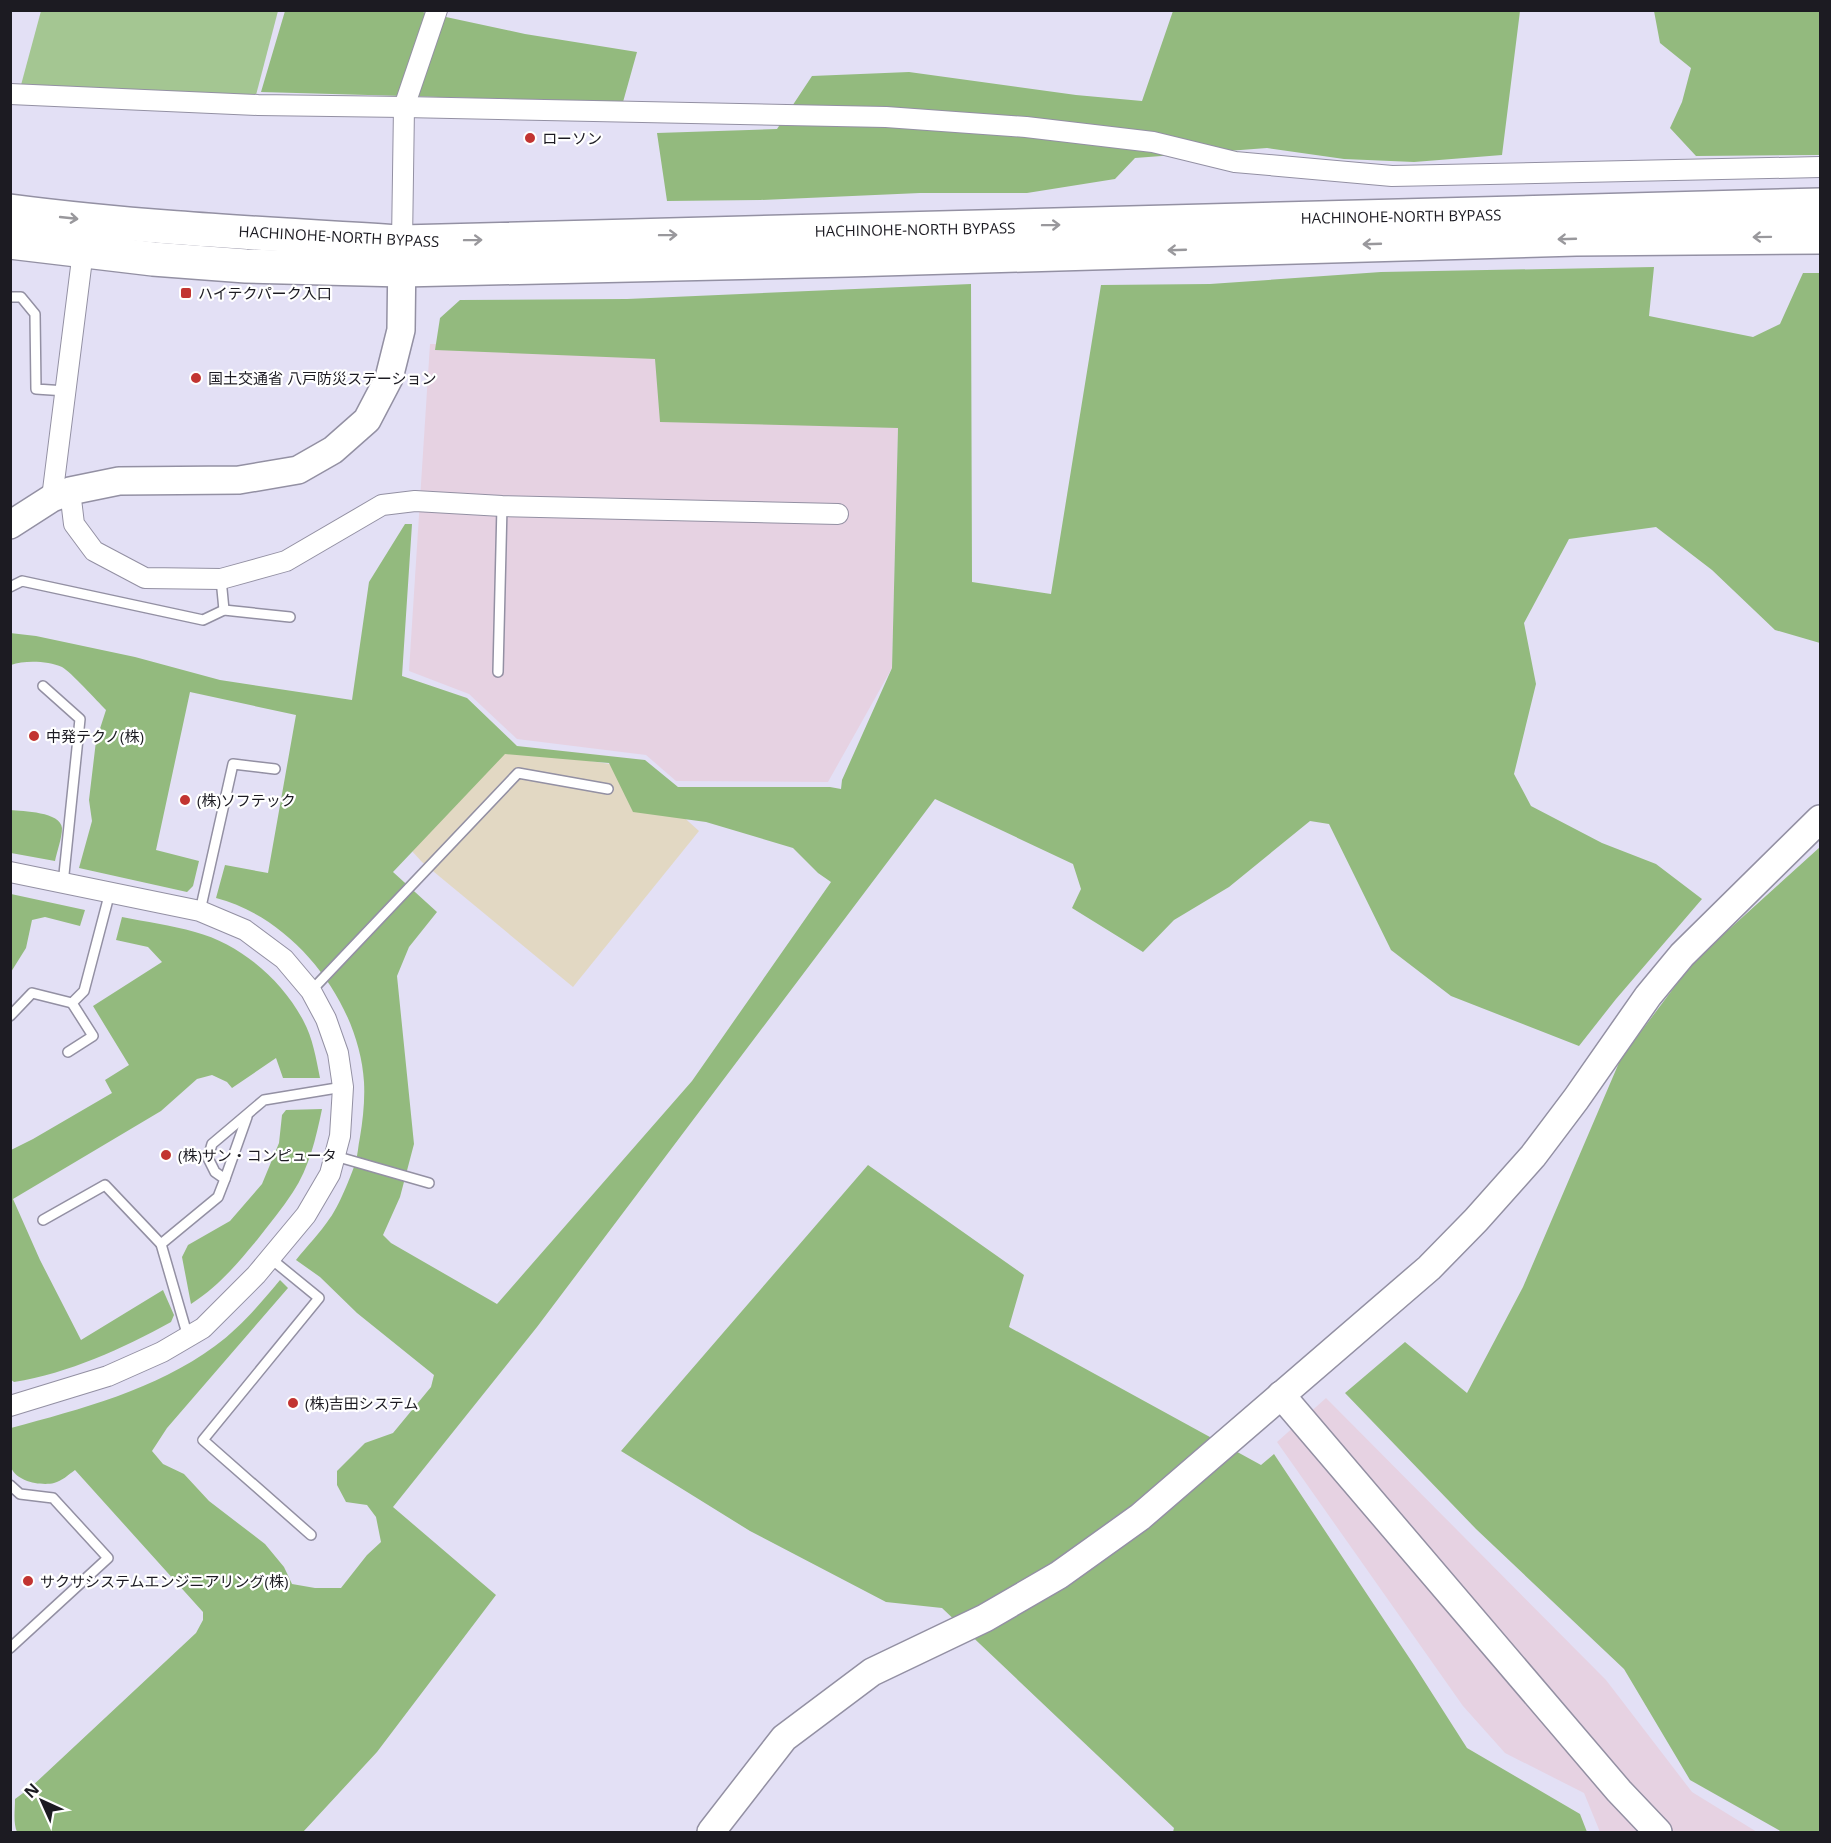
<svg xmlns="http://www.w3.org/2000/svg" width="1831" height="1843" font-family="'Open Sans','Noto Sans JP',sans-serif">
	<style>
		.industrial { fill: #e6d2e2 }
		.education { fill: #e2d8c3 }
		.green { fill: #a4c692 }
		.forest { fill: #93ba7e; fill-rule: evenodd }
		.lines { fill: none; stroke-linecap: round; stroke-linejoin: round }
		.lane-casing { stroke: #9390a3; stroke-width: 12 }
		.street-casing { stroke: #9390a3; stroke-width: 22 }
		.secondary-casing { stroke: #9390a3; stroke-width: 30 }
		.highway-casing { stroke: #9390a3; stroke-width: 36 }
		.lane { stroke: #fff; stroke-width: 9 }
		.street { stroke: #fff; stroke-width: 20 }
		.secondary { stroke: #fff; stroke-width: 27 }
		.highway { stroke: #fff; stroke-width: 33 }
		.oneway { stroke: #99989c }
		.poi-dot { fill: #c23431; stroke: #fff; stroke-width: 2 }
		.labels { text-anchor: middle; dominant-baseline: central; stroke-width: 4.5; stroke-linejoin: round; paint-order: stroke }
		.poi-label { font-size: 15px; fill: #1c1b22; stroke: #fff; text-anchor: start }
		.street-label { font-size: 15px; fill: #1c1b22; stroke: #fff }
	</style>
	<rect width="100%" height="100%" fill="#e3e0f5"/>
	<!-- industrial -->
	<g class="industrial">
		<polygon points="430,344 902,344 898,428 892,668 828,782 676,781 646,755 517,739 469,694 409,671"/>
		<polygon points="1326,1398 1606,1680 1692,1792 1757,1832 1600,1832 1584,1793 1505,1753 1463,1706 1277,1442"/>
	</g>
	<!-- education -->
	<polygon class="education" points="503,747 628,767 699,831 573,987 422,862 410,849"/>
	<!-- green -->
	<polygon class="green" points="41,11 278,11 256,95 21,85"/>
	<!-- forest -->
	<g class="forest">
		<polygon points="285,11 418,11 525,34 637,52 623,102 261,92"/>
		<polygon points="1173,11 1520,11 1502,155 1414,162 1344,159 1267,148 1135,158 1115,179 1027,193 920,193 760,200 667,201 657,133 777,129 812,76 909,72 1076,95 1142,101"/>
		<polygon points="1654,11 1820,11 1820,155 1696,156 1670,128 1682,102 1691,68 1660,43"/>
		<path d="M1654,267l-5,49 104,21 27,-13 23,-51h17v370l-45,-13 -63,-60 -56,-43 -87,12 -45,84 12,61 -22,90 17,32 71,37 54,21 46,35 -86,100 -37,47 -128,-50 -60,-46 -62,-126 -19,-3 -81,66 -55,33 -31,32 -71,-44 9,-19 -8,-25 -138,-65 -398,528 -144,180 103,88 -119,157 -74,80h-286c-4,-9 -2,-22 -2,-33l15,-11 166,-155 7,-13v-8l-128,-142c-7,5 -13,11 -21,13 -12,3 -38,-1 -43,-16 -3,-10 0,-27 0,-39 70,-19 144,-38 204,-82 25,-18 45,-42 65,-66l8,8 -121,140 -15,23 11,13 21,10 25,27 56,43 19,23 8,17 23,4h26l26,-33 14,-13 -5,-25 -9,-12 -21,-3 -9,-17v-14l28,-28 28,-10 38,-46 3,-12 -77,-62 -37,-36 -24,-17c11,-14 24,-27 34,-42 8,-10 21,-42 25,-54 3,-9 3,-18 5,-27 3,-18 5,-37 4,-55 -5,-80 -70,-164 -148,-184l9,-33 43,8 28,-158 -106,-23 -34,158 43,11 -6,25 -6,6 -108,-24 13,-47 -3,-21 7,-59 10,-31c-9,-9 -35,-38 -44,-43 -14,-6 -37,-7 -51,-2l-1,-32 26,3 99,21 85,23 132,20 17,-118 36,-58h7l-10,152 65,22 50,48 128,14 33,27h152l11,2 1,-9 50,-112 6,-240 -238,-6 -5,-63 -220,-9 5,-32 20,-18 167,-1 344,-15 1,298 79,12 50,-309 109,-1 171,-12zM505,754l104,9 24,49 73,10 87,26 25,25 13,9 -139,199 -195,223 -106,-61 -8,-8 17,-38 14,-53 -17,-168 12,-29 28,-35 -44,-40z"/>
		<path d="M10,810c13,1 51,2 52,18 0,10 -5,23 -7,33l-44,-8z"/>
		<polygon points="1820,847 1820,1832 1782,1832 1690,1780 1624,1669 1476,1529 1345,1393 1405,1342 1467,1393 1523,1287 1621,1058 1694,961"/>
		<polygon points="11,894 85,910 80,926 45,917 32,920 26,948 11,972"/>
		<path d="M122,917c24,5 49,8 73,15 45,12 86,47 108,88 10,18 13,39 17,58h-37l-7,-20 -44,30 -5,-6 -15,-7 -15,4 -36,32 -148,88 27,61 41,80 82,-50 11,25 -3,7c-49,27 -102,51 -157,60l-4,-3 1,-229 22,-11 79,-46 -7,-13 24,-15 -36,-59 69,-44 -14,-15 -32,-7z"/>
		<path d="M322,1109c-6,29 -13,59 -29,83 -11,17 -24,32 -36,48 -21,25 -38,46 -66,64l-9,-47 6,-12 42,-24 32,-37 17,-41 3,-28 4,-5z"/>
		<polygon points="868,1165 1024,1275 1009,1327 1261,1465 1274,1454 1414,1665 1467,1748 1580,1814 1587,1832 1173,1832 1174,1828 942,1608 886,1602 750,1531 621,1451"/>
	</g>
	<g class="lines">
		<!-- lane casing -->
		<g class="lane-casing">
			<g id="lane">
				<polyline points="10,297 21,297 35,314 36,389 66,391"/>
				<polyline points="221,579 224,610"/>
				<polyline points="10,587 22,581 203,620 224,610 290,617"/>
				<polyline points="498,672 502,506"/>
				<polyline points="43,686 80,719 63,884"/>
				<polyline points="200,911 233,764 275,769"/>
				<polyline points="311,991 518,773 608,789"/>
				<polyline points="10,1016 32,993 72,1003"/>
				<polyline points="68,1052 93,1036 72,1003 84,991 110,892"/>
				<polyline points="335,1156 429,1183"/>
				<polyline points="225,1179 247,1117"/>
				<polyline points="43,1220 105,1185 161,1244"/>
				<polyline points="270,1258 319,1298 203,1440 311,1535"/>
				<polyline points="188,1337 161,1244 218,1197 225,1179 215,1172 208,1158 212,1144 264,1100 343,1087"/>
				<polyline points="10,1485 20,1494 53,1498 108,1558 10,1648"/>
			</g>
		</g>
		<!-- street casing -->
		<g class="street-casing">
			<g id="street">
				<polyline points="10,94 258,105 404,107 886,117 1026,127 1153,142 1235,162 1392,176 1820,167"/>
				<polyline points="402,242 404,107 437,10"/>
				<polyline points="70,491 74,524 94,551 145,578 221,579 286,561 382,505 415,501 502,506 838,514"/>
				<polyline points="52,498 83,251"/>
				<polyline points="10,872 200,911 245,930 284,959 311,991 326,1019 338,1053 343,1087 340,1136 330,1174 306,1215 256,1275 203,1328 162,1352 108,1376 10,1406"/>
			</g>
		</g>
		<!-- secondary casing -->
		<g class="secondary-casing">
			<g id="secondary">
				<polyline points="10,525 52,498 70,491 119,481 239,480 298,470 333,450 367,420 389,378 401,330 402,251"/>
				<polyline points="1281,1395 1619,1791 1658,1832"/>
				<polyline points="711,1832 784,1738 872,1672 985,1618 1059,1575 1140,1517 1429,1268 1476,1220 1533,1156 1576,1099 1648,996 1682,955 1820,819"/>
			</g>
		</g>
		<!-- highway casing -->
		<g class="highway-casing">
			<g id="highway">
				<path d="M10,211c130,17 261,23 392,31l1418,-37"/>
				<polyline points="10,242 153,259 246,266 402,270 848,260 1576,239 1820,237"/>
			</g>
		</g>
		<!-- lane -->
		<use href="#lane" class="lane"/>
		<!-- street -->
		<use href="#street" class="street"/>
		<!-- secondary -->
		<use href="#secondary" class="secondary"/>
		<!-- highway -->
		<use href="#highway" class="highway"/>
	</g>
	<!-- one-way arrows -->
	<defs><path id="oneway-shaft" d="M-6 0H5M1.5-3L5.5 0L1.5 3" fill="none" stroke-width="1.6" stroke-linecap="round" stroke-linejoin="round" transform="scale(1.5)"/></defs>
	<g class="oneway">
		<use href="#oneway-shaft" transform="translate(69 218) rotate(6)"/>
		<use href="#oneway-shaft" transform="translate(1051 225) rotate(-1)"/>
		<use href="#oneway-shaft" transform="translate(668 235) rotate(-1)"/>
		<use href="#oneway-shaft" transform="translate(1762 237) rotate(179)"/>
		<use href="#oneway-shaft" transform="translate(1567 239) rotate(178)"/>
		<use href="#oneway-shaft" transform="translate(473 240) rotate(-1)"/>
		<use href="#oneway-shaft" transform="translate(1372 244) rotate(178)"/>
		<use href="#oneway-shaft" transform="translate(1177 250) rotate(178)"/>
	</g>
	<!-- markers -->
	<g class="poi-dot">
		<circle cx="530" cy="138" r="6"/>
		<rect x="180" y="287" width="12" height="12" rx="3"/>
		<circle cx="196" cy="378" r="6"/>
		<circle cx="34" cy="736" r="6"/>
		<circle cx="185" cy="800" r="6"/>
		<circle cx="166" cy="1155" r="6"/>
		<circle cx="293" cy="1403" r="6"/>
		<circle cx="28" cy="1581" r="6"/>
	</g>
	<g class="labels">
		<!-- poi labels -->
		<g class="poi-label">
			<text x="542" y="138">ローソン</text>
			<text x="198" y="293">ハイテクパーク入口</text>
			<text x="208" y="378">国土交通省 八戸防災ステーション</text>
			<text x="46" y="736">中発テクノ(株)</text>
			<text x="197" y="800">(株)ソフテック</text>
			<text x="178" y="1155">(株)サン・コンピュータ</text>
			<text x="305" y="1403">(株)吉田システム</text>
			<text x="40" y="1581">サクサシステムエンジニアリング(株)</text>
		</g>
		<!-- street labels -->
		<g class="street-label">
			<text transform="translate(1401 216) rotate(-1)">HACHINOHE-NORTH BYPASS</text>
			<text transform="translate(915 229) rotate(-1)">HACHINOHE-NORTH BYPASS</text>
			<text transform="translate(339 236) rotate(3)">HACHINOHE-NORTH BYPASS</text>
		</g>
	</g>
	<!-- border -->
	<rect width="1831" height="1843" fill="none" stroke="#1c1b22" stroke-width="24"/>
	<!-- north arrow -->
	<g transform="translate(42 1801) rotate(315)" stroke="#ffffff" stroke-width="4.5" paint-order="stroke">
	<path d="M0-4.5L10 22L0 15L-10 22Z" fill="#1c1b22"/>
	<text y="-9" font-size="16" font-weight="bold" text-anchor="middle" fill="#1c1b22">N</text>
	</g>
</svg>
